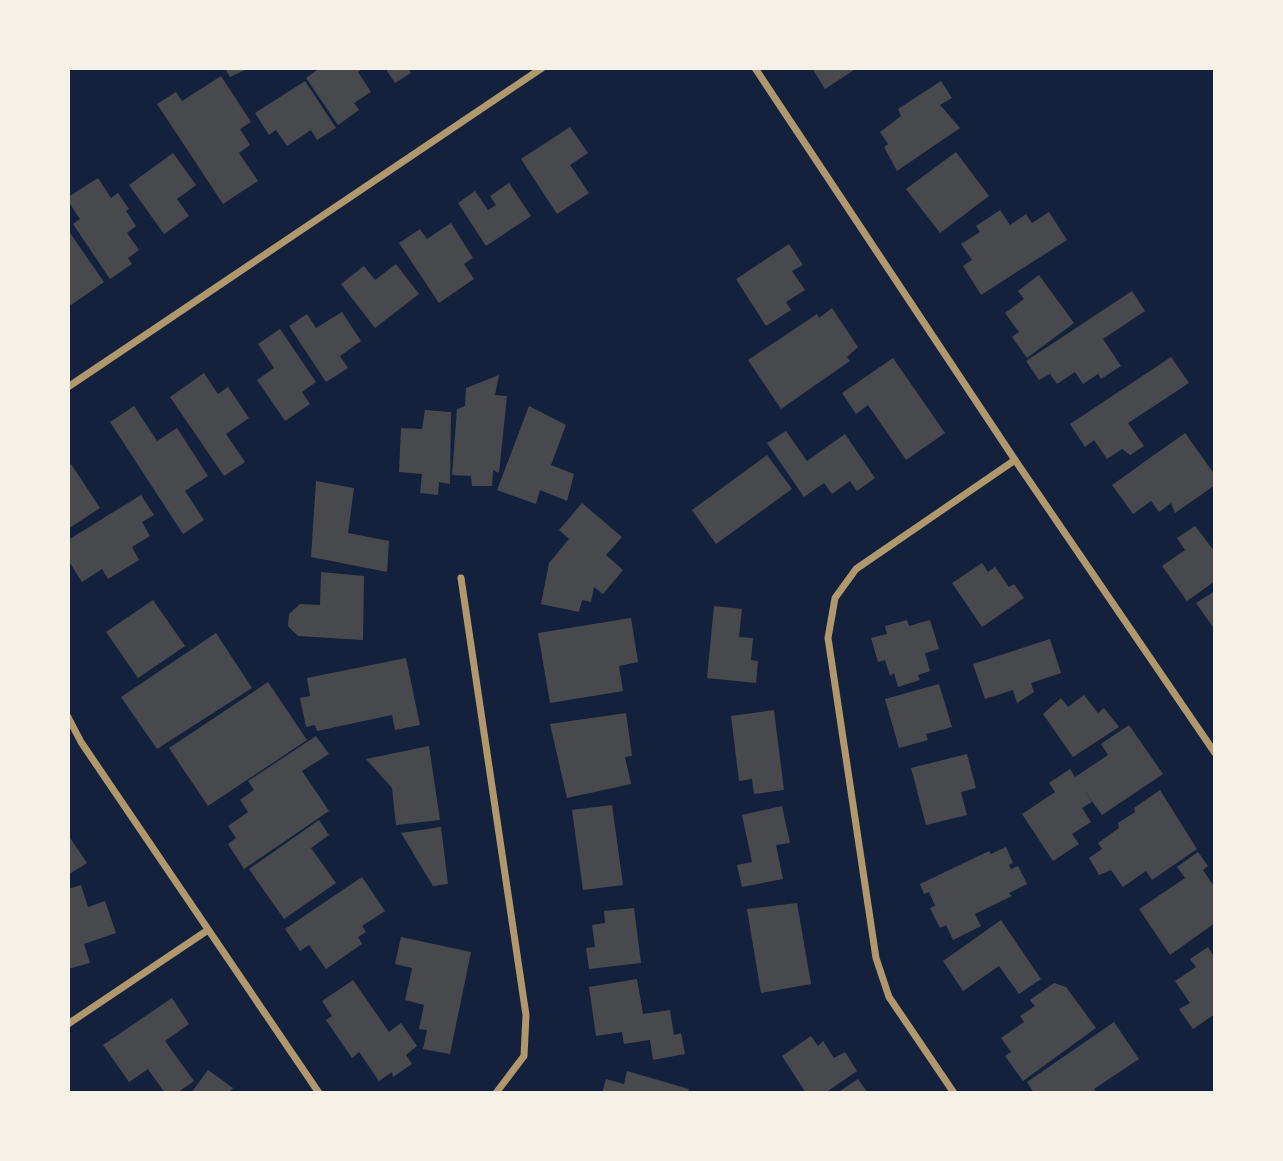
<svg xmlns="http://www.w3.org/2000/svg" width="1283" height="1161" font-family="'Nunito Sans',sans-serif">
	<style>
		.building { fill: #48494c }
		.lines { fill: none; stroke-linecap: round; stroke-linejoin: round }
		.minor { stroke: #b1986c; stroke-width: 7 }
	</style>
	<rect width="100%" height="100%" fill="#14213d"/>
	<!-- building -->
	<g class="building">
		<polygon points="225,68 249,68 230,77"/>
		<polygon points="320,68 363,68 358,72 371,92 354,103 359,110 338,125 306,78"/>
		<polygon points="385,68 408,68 411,73 395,83"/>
		<polygon points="812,68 857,68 825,89"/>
		<polygon points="221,76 251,122 240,129 250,145 239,153 258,181 223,204 157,104 176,92 182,101"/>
		<polygon points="305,81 336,128 317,140 311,130 287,146 276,130 269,135 255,113"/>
		<polygon points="941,81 952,98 940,105 960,128 897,171 884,147 888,144 880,132 901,116 898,109"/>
		<polygon points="570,127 588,153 570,165 589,193 557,214 521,159"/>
		<polygon points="956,152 989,196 940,233 906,189"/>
		<polygon points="173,153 196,185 177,199 189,216 164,234 129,185"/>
		<polygon points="98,178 111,198 118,193 129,209 126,211 136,226 127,233 139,250 128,258 132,264 110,279 73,224 80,219 68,201 68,197"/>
		<polygon points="509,183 531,216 486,246 458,203 475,191 488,210 496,205 490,196"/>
		<polygon points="1000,210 1010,225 1026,214 1032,223 1049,212 1067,240 981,295 963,266 972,260 961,244 980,232 976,226"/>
		<polygon points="451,223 473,258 464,264 474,279 439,303 399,243 420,229 427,239"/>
		<polygon points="68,230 104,282 71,305 68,301"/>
		<polygon points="789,244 803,265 792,271 805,290 786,302 791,310 766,326 736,279"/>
		<polygon points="396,264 419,294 375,328 341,284 364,266 375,280"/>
		<polygon points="1039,275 1074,323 1027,358 1012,337 1019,332 1005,313 1024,299 1018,291"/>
		<polygon points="1132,291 1145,311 1103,339 1121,366 1101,379 1098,374 1083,384 1075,372 1057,384 1050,374 1039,380 1026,361"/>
		<polygon points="832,308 858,347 847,357 850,361 781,409 748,360 817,314 819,318"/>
		<polygon points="342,312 361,341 340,356 348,368 326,382 289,326 307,314 316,328"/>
		<polygon points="280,329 316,382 302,392 310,404 285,421 257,380 274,368 258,344"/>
		<polygon points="1171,357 1189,383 1128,423 1144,446 1130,455 1122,449 1107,459 1094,440 1085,447 1070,424"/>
		<polygon points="893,358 945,433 906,460 868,405 856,414 842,393"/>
		<polygon points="204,373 218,394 228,387 249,418 226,434 245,462 224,476 170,397"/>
		<polygon points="499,375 495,395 507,396 499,473 493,470 492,486 472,486 471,476 452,475 457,409 465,406 466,388"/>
		<polygon points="134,406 157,441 177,428 208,476 185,491 204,520 183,534 110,422"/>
		<polygon points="529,406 566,425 551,465 574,474 567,501 540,490 536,504 497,490"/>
		<polygon points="425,410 451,412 450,484 439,482 438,495 420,493 422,474 399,472 401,428 422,429"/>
		<polygon points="786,431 807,461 845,434 875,478 857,491 850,481 832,494 824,483 804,497 767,443"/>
		<polygon points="1185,433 1215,475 1215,485 1175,513 1171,503 1159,512 1151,501 1133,514 1112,485"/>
		<polygon points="767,455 792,489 716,544 692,510"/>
		<polygon points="71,464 100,508 68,529 68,466"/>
		<polygon points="316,481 354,488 348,533 389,541 387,572 311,557"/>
		<polygon points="141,495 154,515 142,522 150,536 132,547 139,560 108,579 102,569 82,582 68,560 68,540"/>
		<polygon points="582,503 622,537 606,555 623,570 603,594 594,587 591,602 582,600 579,612 541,604 549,563 569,539 559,530"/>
		<polygon points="1195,526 1215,552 1215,581 1187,601 1162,566 1185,550 1177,538"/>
		<polygon points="982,563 988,572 995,567 1009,587 1014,584 1024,598 982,627 952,583"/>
		<polygon points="321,572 364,576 363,640 298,636 288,626 289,614 300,604 320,605"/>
		<polygon points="1215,591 1215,630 1196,603"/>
		<polygon points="153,600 185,646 138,678 106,632"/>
		<polygon points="714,606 742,609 739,637 753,638 751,660 758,661 756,683 707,678"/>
		<polygon points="631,618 638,662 619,666 623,691 550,703 538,633"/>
		<polygon points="907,620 909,626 930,620 939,649 925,653 930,671 918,675 920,680 898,687 894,673 890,676 885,660 878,662 871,638 887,634 885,626"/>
		<polygon points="216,633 252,688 157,749 121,697"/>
		<polygon points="1050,639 1061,673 1031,683 1034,692 1017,703 1013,690 985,699 973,664"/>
		<polygon points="406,658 420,725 395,730 392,715 317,731 315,725 306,727 300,698 310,696 307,678"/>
		<polygon points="268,682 307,740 208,806 169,748"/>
		<polygon points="939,684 952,727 926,734 928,740 899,748 885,699"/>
		<polygon points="1084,695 1098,713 1104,708 1119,727 1073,757 1043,714 1061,698 1068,707"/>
		<polygon points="774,710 784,790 754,794 752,779 739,781 731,716"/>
		<polygon points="626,713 632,756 625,757 631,784 567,798 550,724"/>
		<polygon points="1129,725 1163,774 1102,815 1083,789 1092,802 1082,808 1091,822 1072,834 1079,844 1053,861 1022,814 1055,792 1049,783 1070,769 1075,777 1108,755 1101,744"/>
		<polygon points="316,736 329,754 302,771 329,811 244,869 228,844 236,838 228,826 248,812 240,800 254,790 248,781"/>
		<polygon points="429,746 440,820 396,825 392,788 366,759"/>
		<polygon points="967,754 976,788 961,792 967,815 926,825 911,768"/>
		<polygon points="1160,790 1197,849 1152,880 1146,871 1123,887 1111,870 1099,875 1089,858 1102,849 1098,843 1119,828 1118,823 1135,812 1134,808"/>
		<polygon points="612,805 623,885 583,890 572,810"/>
		<polygon points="782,806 790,843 776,845 783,879 742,887 737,865 752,862 742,815"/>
		<polygon points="319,820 329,835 311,848 336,883 284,919 249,869"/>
		<polygon points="441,827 448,884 433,886 401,833"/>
		<polygon points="68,835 87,863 68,875"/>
		<polygon points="1006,847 1013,863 1009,865 1011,869 1018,866 1027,884 1009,893 1012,896 975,914 981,926 953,940 946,925 940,928 930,908 935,906 929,892 924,894 920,884 989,851 991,854"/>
		<polygon points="1198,852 1208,866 1203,870 1215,888 1215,923 1170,955 1139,909 1185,878 1177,867"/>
		<polygon points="362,877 385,911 362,926 366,932 358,937 362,944 326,969 309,945 300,951 285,929"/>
		<polygon points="81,885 88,907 105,901 116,933 84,944 90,963 68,969 68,889"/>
		<polygon points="797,903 811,984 761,993 747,909"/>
		<polygon points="634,908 641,963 589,969 586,948 595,947 592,925 605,923 604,911"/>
		<polygon points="1001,920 1041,979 1019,994 999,966 963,991 943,961"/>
		<polygon points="401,937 471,952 450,1054 423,1049 427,1030 419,1029 424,1005 405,1000 412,968 395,964"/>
		<polygon points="1208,947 1213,955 1215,953 1215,1014 1193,1029 1179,1009 1190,1003 1175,981 1196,967 1190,959"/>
		<polygon points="637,979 643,1014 670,1010 674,1035 681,1033 685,1054 653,1060 650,1040 624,1044 622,1032 596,1036 589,987"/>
		<polygon points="353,980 389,1032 401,1023 417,1046 406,1055 412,1064 393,1077 392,1072 379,1081 359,1052 352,1058 326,1020 332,1016 322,1001"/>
		<polygon points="1054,983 1066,987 1096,1028 1023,1081 1005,1056 1011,1052 1001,1038 1024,1022 1020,1016 1035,1006 1030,1000"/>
		<polygon points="172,998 189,1024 165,1041 194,1081 177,1093 165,1093 148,1069 129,1082 103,1045"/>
		<polygon points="1114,1022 1139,1059 1094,1089 1097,1093 1034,1093 1027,1082"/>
		<polygon points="811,1036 818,1046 823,1041 834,1058 845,1052 857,1071 825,1093 806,1093 782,1056"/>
		<polygon points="208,1070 233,1088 229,1093 191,1093"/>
		<polygon points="627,1071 689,1089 687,1093 602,1093 606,1079 624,1084"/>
		<polygon points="858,1079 868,1093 837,1093"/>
	</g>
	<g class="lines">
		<!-- minor -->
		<g class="minor">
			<polyline points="755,68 1015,460 1215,753"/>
			<polyline points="68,387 542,68"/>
			<polyline points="461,578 526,1015 524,1056 496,1093"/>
			<polyline points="68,717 81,742 319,1093"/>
			<polyline points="68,1024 208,930"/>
			<polyline points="954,1093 889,997 876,958 828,638 835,598 856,569 1015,460"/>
		</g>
	</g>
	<!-- border -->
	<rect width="1283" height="1161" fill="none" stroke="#f6f1e7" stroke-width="140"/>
</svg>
